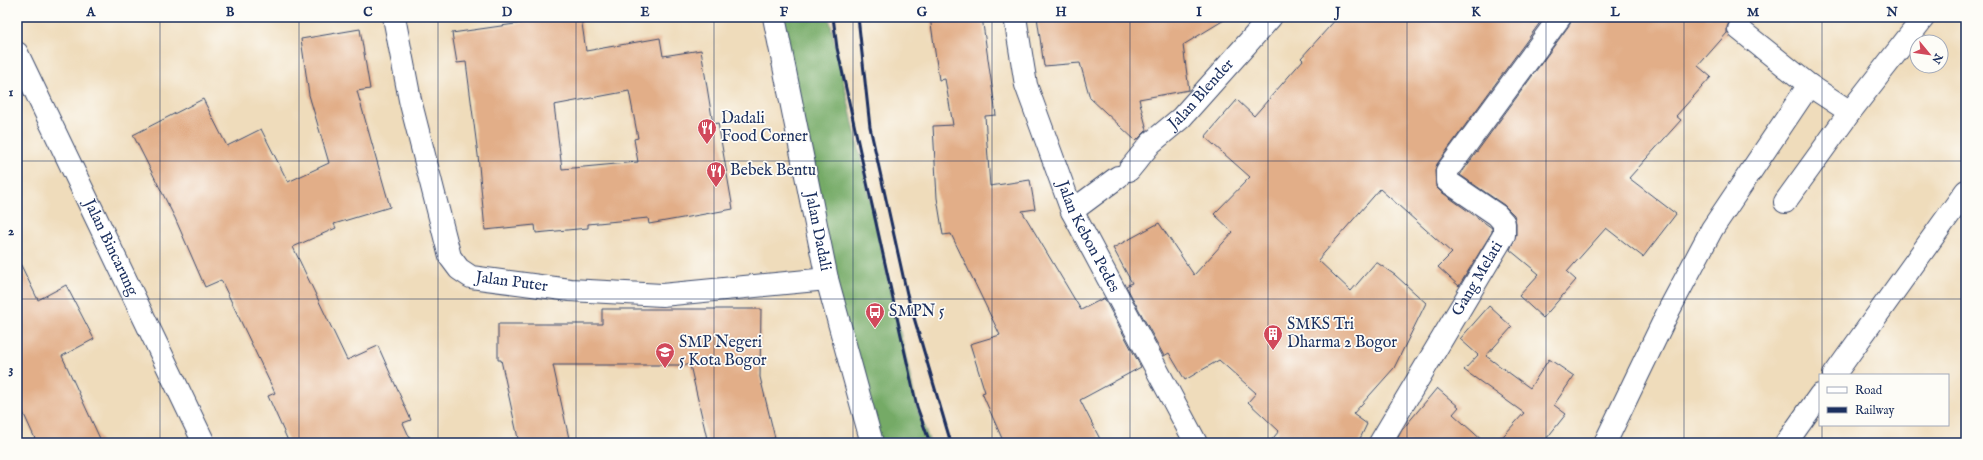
<svg xmlns="http://www.w3.org/2000/svg" width="1983" height="460" font-family="'IM FELL English',serif">
	<style>
		.forest { fill: #74aa66; stroke: #486c62 }
		.building { fill: #e2ae88; fill-rule: evenodd }
		.lines { fill: none; stroke-linecap: round; stroke-linejoin: round }
		.minor-casing { stroke: #3b496c; stroke-width: 24 }
		.major-casing { stroke: #3b496c; stroke-width: 24 }
		.minor { stroke: #fff; stroke-width: 22 }
		.major { stroke: #fff; stroke-width: 22 }
		.rail { stroke: #1b2f5e; stroke-width: 3 }
		.grid { fill: none; stroke: #1b2f5e; stroke-width: 1; stroke-opacity: 0.55 }
		.labels { text-anchor: middle; dominant-baseline: central; stroke-width: 3.5; stroke-linejoin: round; paint-order: stroke }
		.street-label { font-size: 16px; fill: #1b2f5e; stroke: #fdfcf7 }
		.poi-label { font-size: 16px; fill: #1b2f5e; stroke: #fdfcf7; text-anchor: start }
		.neatline { fill: none; stroke: #1b2f5e; stroke-width: 1.5 }
		.grid-label { font-size: 13px; text-anchor: middle; font-weight: bold; fill: #1b2f5e }
	</style>
	<rect width="100%" height="100%" fill="#fdfcf7"/>
	<filter id="ink" filterUnits="userSpaceOnUse"><feTurbulence type="fractalNoise" baseFrequency=".025" numOctaves="2"/><feDisplacementMap in="SourceGraphic" scale="8" xChannelSelector="R" yChannelSelector="G"/><feConvolveMatrix kernelMatrix="1 2 1 2 8 2 1 2 1" color-interpolation-filters="sRGB"/></filter>
	<filter id="wash" filterUnits="userSpaceOnUse"><feTurbulence type="fractalNoise" baseFrequency=".012" numOctaves="4" result="noise"/><feDisplacementMap in="SourceGraphic" scale="16" xChannelSelector="R" yChannelSelector="G"/><feGaussianBlur stdDeviation="0.9" result="paint"/><feColorMatrix in="noise" values="0 0 0 0 0 0 0 0 0 0 0 0 0 0 0 0 0 1.4 0 .05"/><feComposite in="paint" operator="in"/></filter>
	<g filter="url(#wash)">
		<rect width="100%" height="100%" fill="#efdcbb"/>
		<!-- forest -->
		<polygon class="forest" points="774,17 829,17 917,407 930,443 873,443"/>
		<g id="blocks">
			<!-- building -->
			<g class="building">
				<path d="M521,17h60l5,34 74,-13 3,18 38,-6 12,74 5,-1 15,86 -84,15 -1,-6 -60,6v4l-52,5 -1,-8 -50,5 -7,-75 -12,-93 -9,1 -5,-30 70,-10zM629,91l9,47 -4,1 4,23 -76,7 -8,-64z"/>
				<polygon points="930,17 982,17 996,115 985,116 990,186 1030,180 1035,209 1022,211 1081,310 1104,298 1141,367 1080,400 1102,443 1004,443 982,393 985,392 970,344 1000,335 951,234 943,235 937,198 933,126 953,125 945,79 939,80"/>
				<polygon points="1037,17 1229,17 1183,45 1189,90 1139,99 1147,130 1136,141 1090,98 1080,63 1044,66"/>
				<polygon points="1338,17 1544,17 1437,164 1435,171 1436,187 1440,191 1492,228 1492,232 1459,286 1438,267 1452,253 1380,189 1318,260 1351,291 1376,262 1395,275 1426,303 1394,368 1353,414 1367,424 1358,443 1269,443 1279,431 1248,402 1256,393 1219,360 1185,380 1169,353 1164,356 1126,286 1132,283 1113,248 1159,223 1194,275 1233,232 1214,214 1250,177 1205,137 1237,100 1254,116 1303,60 1301,58"/>
				<polygon points="1572,17 1737,17 1730,21 1727,27 1727,33 1698,66 1711,77 1676,116 1681,120 1629,178 1676,214 1643,257 1606,228 1567,272 1576,280 1543,318 1519,296 1539,274 1510,250 1516,235 1516,223 1514,215 1504,205 1460,175 1570,24"/>
				<polygon points="360,29 370,89 357,91 390,207 334,224 336,228 293,247 347,360 378,346 411,420 403,423 412,443 289,443 268,396 275,393 221,280 205,287 175,218 133,135 203,99 227,146 261,129 288,182 329,163 309,95 301,39"/>
				<polygon points="17,257 38,300 66,285 94,339 62,356 102,443 37,443 17,399"/>
				<polygon points="1489,306 1512,327 1486,356 1530,388 1549,359 1574,376 1554,405 1566,414 1543,443 1497,443 1524,413 1464,370 1478,355 1460,339"/>
				<polygon points="602,309 761,309 760,377 775,438 754,443 708,443 690,365 553,365 570,443 519,443 501,360 498,360 498,324 602,324"/>
				<polygon points="1437,388 1459,407 1453,414 1485,443 1395,443 1402,430"/>
			</g>
		</g>
	</g>
	<g filter="url(#ink)">
		<use href="#blocks" fill-opacity="0" stroke="#3b496c" stroke-width="1"/>
		<g class="lines">
			<!-- minor casing -->
			<g class="minor-casing">
				<g id="minor">
					<path id="s1" d="M394,17l16,83 40,157 9,12 12,8 99,13 92,5 165,-16"/>
					<polyline points="1739,29 1809,85 1850,112"/>
					<path id="s2" d="M17,53l187,390"/>
					<path id="s3" d="M1129,170l22,-27 30,-25 90,-101"/>
					<polyline points="1785,202 1850,112 1924,17"/>
					<polyline points="1072,211 1118,177"/>
					<polyline points="1834,375 1966,191"/>
					<path id="s4" d="M1380,443l124,-208v-12l-7,-8 -50,-34v-10l113,-154"/>
					<polyline points="1605,443 1670,308 1712,229 1809,85"/>
					<polyline points="1786,443 1820,395"/>
				</g>
			</g>
			<!-- major casing -->
			<g class="major-casing">
				<g id="major">
					<path id="s5" d="M774,17l53,262 45,164"/>
					<path id="s6" d="M1015,17l11,68 46,126 124,232"/>
				</g>
			</g>
			<!-- minor -->
			<use href="#minor" class="minor"/>
			<!-- major -->
			<use href="#major" class="major"/>
			<!-- rail -->
			<g class="rail">
				<polyline points="833,17 837,48 917,407 930,443"/>
				<polyline points="858,17 870,127 907,294 951,443"/>
			</g>
		</g>
	</g>
	<!-- grid -->
	<path class="grid" d="M160,17v426M299,17v426M438,17v426M576,17v426M714,17v426M853,17v426M992,17v426M1130,17v426M1268,17v426M1407,17v426M1546,17v426M1684,17v426M1822,17v358M17,161h1949M17,299h1949M1822,425v18"/>
	<!-- icons -->
	<defs>
		<g id="restaurant-pin" transform="scale(1)"><path d="M0 17L-7.5 6A9.5 9.5 0 1 1 7.5 6Z" fill="#d1495b" stroke="#fdfcf7"/><path d="M-5-6h1v4h1v-4h1v4h1v-4h1v5L-1.5 .5V6h-2V.5L-5-1ZM5-6V6H3V1.5H1.5Q1.5-4 5-6Z" fill="#fff"/></g>
		<g id="bus-pin" transform="scale(1)"><path d="M0 17L-7.5 6A9.5 9.5 0 1 1 7.5 6Z" fill="#d1495b" stroke="#fdfcf7"/><path d="M-5-6H5V4H4V6H2V4H-2V6H-4V4H-5ZM-3.5-4V0h7V-4ZM-3.5 1.2v1.5H-2V1.2ZM2 1.2v1.5H3.5V1.2Z" fill="#fff"/></g>
		<g id="building-pin" transform="scale(1)"><path d="M0 17L-7.5 6A9.5 9.5 0 1 1 7.5 6Z" fill="#d1495b" stroke="#fdfcf7"/><path d="M-4-6H4V6H1V3H-1V6H-4ZM-2.5-4.3h1.7v1.8h-1.7ZM.8-4.3h1.7v1.8H.8ZM-2.5-1h1.7V.8h-1.7ZM.8-1h1.7V.8H.8Z" fill="#fff"/></g>
		<g id="school-pin" transform="scale(1)"><path d="M0 17L-7.5 6A9.5 9.5 0 1 1 7.5 6Z" fill="#d1495b" stroke="#fdfcf7"/><path d="M0-5L7-2L0 1L-7-2ZM-4 1L0 2.5L4 1V4Q0 6-4 4Z" fill="#fff"/></g>
	</defs>
	<g fill-rule="evenodd">
		<use href="#restaurant-pin" x="707" y="128"/>
		<use href="#restaurant-pin" x="716" y="171"/>
		<use href="#bus-pin" x="875" y="312"/>
		<use href="#building-pin" x="1273" y="334"/>
		<use href="#school-pin" x="665" y="352"/>
	</g>
	<g class="labels">
		<!-- street labels -->
		<g class="street-label">
			<text stroke="none"><textPath href="#s3" startOffset="105">Jalan Blender</textPath></text>
			<text stroke="none"><textPath href="#s5" startOffset="219">Jalan Dadali</textPath></text>
			<text stroke="none"><textPath href="#s6" startOffset="233">Jalan Kebon Pedes</textPath></text>
			<text stroke="none"><textPath href="#s2" startOffset="216">Jalan Bincarung</textPath></text>
			<text stroke="none"><textPath href="#s4" startOffset="191">Gang Melati</textPath></text>
			<text stroke="none"><textPath href="#s1" startOffset="317">Jalan Puter</textPath></text>
		</g>
		<!-- poi labels -->
		<g class="poi-label">
			<text x="721" y="119">Dadali<tspan x="721" dy="18">Food Corner</tspan></text>
			<text x="730" y="171">Bebek Bentu</text>
			<text x="889" y="312">SMPN 5</text>
			<text x="1287" y="325">SMKS Tri<tspan x="1287" dy="18">Dharma 2 Bogor</tspan></text>
			<text x="679" y="343">SMP Negeri<tspan x="679" dy="18">5 Kota Bogor</tspan></text>
		</g>
	</g>
	<!-- margin -->
	<rect width="1983" height="460" fill="none" stroke="#fdfcf7" stroke-width="44"/>
	<!-- legend -->
	<rect x="1819" y="374" width="130" height="52" fill="#fdfcf7" stroke="#a3aaba"/>
	<rect x="1827" y="387" width="20" height="6" fill="#ffffff" stroke="#a3aaba"/>
	<text x="1855" y="394" font-size="12" fill="#1b2f5e">Road</text>
	<rect x="1827" y="407" width="20" height="6" fill="#1b2f5e" stroke="#a3aaba"/>
	<text x="1855" y="414" font-size="12" fill="#1b2f5e">Railway</text>
	<!-- north arrow -->
	<g transform="translate(1929 54) rotate(119)"><circle r="19" fill="#fdfcf7" stroke="#a3aaba"/>
	<path d="M0-3L7 15L0 10L-7 15Z" fill="#d1495b"/>
	<text y="-6" font-size="11" font-weight="bold" text-anchor="middle" fill="#1b2f5e">N</text>
	</g>
	<rect x="22" y="22" width="1939" height="416" class="neatline"/>
	<g class="grid-label">
		<text x="91" y="16">A</text>
		<text x="230" y="16">B</text>
		<text x="368" y="16">C</text>
		<text x="507" y="16">D</text>
		<text x="645" y="16">E</text>
		<text x="784" y="16">F</text>
		<text x="922" y="16">G</text>
		<text x="1061" y="16">H</text>
		<text x="1199" y="16">I</text>
		<text x="1338" y="16">J</text>
		<text x="1476" y="16">K</text>
		<text x="1615" y="16">L</text>
		<text x="1753" y="16">M</text>
		<text x="1892" y="16">N</text>
		<text x="11" y="96">1</text>
		<text x="11" y="235">2</text>
		<text x="11" y="373">3</text>
	</g>
</svg>
